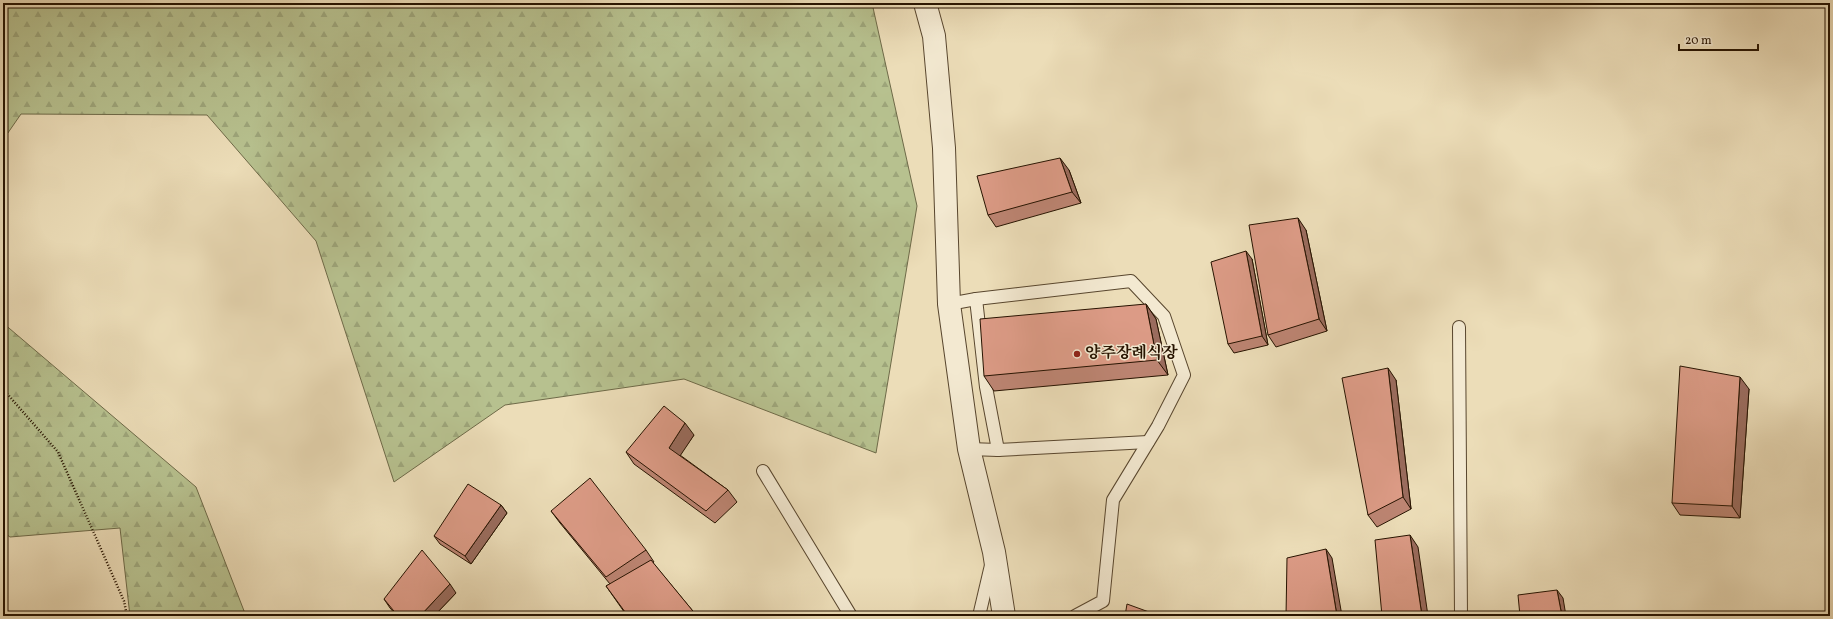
<svg xmlns="http://www.w3.org/2000/svg" width="1833" height="619" font-family="Vollkorn,'Noto Serif KR',serif">
	<style>
		.forest { fill: url(#forest-firs); stroke: #6e6a48 }
		.lines { fill: none; stroke-linecap: round; stroke-linejoin: round }
		.service-casing { stroke: #58462e; stroke-width: 14 }
		.tertiary-casing { stroke: #58462e; stroke-width: 24 }
		.path { stroke: #261300; stroke-width: 2.5; stroke-dasharray: 1 2; stroke-linecap: butt }
		.service { stroke: #f3e9d1; stroke-width: 12 }
		.tertiary { stroke: #f3e9d1; stroke-width: 22 }
		.wall { fill: #bd8573; stroke: #261300 }
		.shaded-wall { fill: #9a6c5e; stroke: #261300 }
		.building { fill: #dc9b86; stroke: #261300 }
		.poi-dot { fill: #8f2418; stroke: #f3e9d1; stroke-width: 1.5 }
		.labels { text-anchor: middle; dominant-baseline: central; stroke-width: 3; stroke-linejoin: round; paint-order: stroke }
		.poi-label { font-size: 16px; font-weight: bold; fill: #261300; stroke: #f3e9d1; text-anchor: start }
	</style>
	<defs>
		<pattern id="forest-firs" width="22" height="20" patternUnits="userSpaceOnUse"><rect width="22" height="20" fill="#b7c18f"/><path d="M5 1l3.5 6h-7zM16 11l3.5 6h-7z" fill="#9da57a"/></pattern>
	</defs>
	<rect width="100%" height="100%" fill="#ecddb8"/>
	<filter id="stains"><feTurbulence type="fractalNoise" baseFrequency=".005" numOctaves="4"/><feColorMatrix values="0 0 0 0 .2 0 0 0 0 .09 0 0 0 0 .02 0 0 0 .5 -.17"/></filter>
	<radialGradient id="worn" r=".72"><stop offset=".6" stop-color="#630" stop-opacity="0"/><stop offset="1" stop-color="#630" stop-opacity=".3"/></radialGradient>
	<!-- forest -->
	<g class="forest">
		<polygon points="3,3 872,3 917,206 876,453 684,379 505,405 394,482 316,241 207,115 21,114 3,140"/>
		<polygon points="3,323 196,487 246,616 130,616 120,528 10,537 3,532"/>
	</g>
	<g class="lines">
		<!-- service casing -->
		<g class="service-casing">
			<g id="service">
				<polyline points="976,299 986,387 998,450"/>
				<polyline points="949,304 976,299 1131,281 1164,316 1184,375 1158,426 1113,500 1103,601 1075,616"/>
				<polyline points="1459,327 1461,616"/>
				<polyline points="969,449 998,450 1148,442"/>
				<polyline points="763,471 851,616"/>
				<polyline points="979,616 991,565"/>
			</g>
		</g>
		<!-- tertiary casing -->
		<g class="tertiary-casing">
			<polyline id="tertiary" points="925,3 934,36 944,148 949,304 969,449 994,552 1004,616"/>
		</g>
		<!-- path -->
		<polyline class="path" points="3,389 58,452 124,601 127,616"/>
		<!-- service -->
		<use href="#service" class="service"/>
		<!-- tertiary -->
		<use href="#tertiary" class="tertiary"/>
	</g>
	<!-- wall -->
	<g class="wall">
		<polygon points="1069,170 1081,203 996,227 988,215"/>
		<polygon points="1306,230 1327,331 1276,347 1268,335"/>
		<polygon points="1252,259 1268,345 1234,353 1228,344"/>
		<polygon points="1146,304 1156,319 1168,375 994,391 984,376"/>
		<polygon points="1396,380 1411,509 1377,527 1368,515"/>
		<polygon points="1749,389 1740,518 1680,515 1672,503"/>
		<polygon points="694,435 680,455 728,490 737,502 715,523 634,464 626,452"/>
		<polygon points="501,505 507,513 471,564 440,544 434,536"/>
		<polygon points="551,511 646,550 654,562 653,563 697,616 627,616 606,586 610,584 560,523"/>
		<polygon points="456,593 434,616 397,616 390,608 384,599"/>
	</g>
	<!-- shaded-wall -->
	<g class="shaded-wall">
		<polygon points="1060,158 1069,170 1081,203 1072,192"/>
		<polygon points="1298,218 1306,230 1327,331 1319,319"/>
		<polygon points="1246,251 1252,259 1268,345 1262,336"/>
		<polygon points="1146,304 1156,319 1168,375 1157,360"/>
		<polygon points="1388,368 1396,380 1411,509 1403,497"/>
		<polygon points="1740,377 1749,389 1740,518 1732,506"/>
		<polygon points="685,423 694,435 678,459 669,448"/>
		<polygon points="501,505 507,513 471,564 465,556"/>
		<polygon points="1410,535 1418,547 1428,616 1422,616"/>
		<polygon points="1326,549 1332,558 1342,616 1337,616"/>
		<polygon points="450,584 456,593 434,616 420,616"/>
		<polygon points="1557,590 1563,598 1566,616 1562,616"/>
		<polygon points="1149,612 1152,616 1148,616"/>
	</g>
	<!-- building -->
	<g class="building">
		<polygon points="1060,158 1072,192 988,215 977,176"/>
		<polygon points="1298,218 1319,319 1268,335 1249,225"/>
		<polygon points="1246,251 1262,336 1228,344 1211,262"/>
		<polygon points="1146,304 1157,360 984,376 980,319"/>
		<polygon points="1680,366 1740,377 1732,506 1672,503"/>
		<polygon points="1388,368 1403,497 1368,515 1342,378"/>
		<polygon points="664,406 685,423 669,448 728,490 706,511 626,452"/>
		<polygon points="590,478 646,550 606,577 551,511"/>
		<polygon points="468,484 501,505 465,556 434,536"/>
		<polygon points="1410,535 1422,616 1382,616 1375,540"/>
		<polygon points="1326,549 1337,616 1286,616 1287,558"/>
		<polygon points="422,550 450,584 420,616 398,616 384,599"/>
		<polygon points="651,560 697,616 628,616 606,586"/>
		<polygon points="1557,590 1562,616 1520,616 1518,595"/>
		<polygon points="1127,604 1149,612 1148,616 1125,616"/>
	</g>
	<!-- markers -->
	<circle class="poi-dot" cx="1077" cy="354" r="4"/>
	<g class="labels">
		<!-- poi labels -->
		<g class="poi-label">
			<text x="1085" y="354">양주장례식장</text>
		</g>
	</g>
	<!-- margin -->
	<rect width="1833" height="619" fill="none" stroke="#ecddb8" stroke-width="16"/>
	<rect x="4" y="4" width="1825" height="611" fill="none" stroke="#261300" stroke-width="2"/>
	<rect x="8" y="8" width="1817" height="603" fill="none" stroke="#261300"/>
	<!-- scale -->
	<path d="M1679 44v6h79v-6" fill="none" stroke="#261300" stroke-width="2"/>
	<text x="1685" y="44" font-size="12" fill="#261300" stroke="#f3e9d1" stroke-width="3" paint-order="stroke">20 m</text>
	<rect width="100%" height="100%" filter="url(#stains)"/>
	<rect width="100%" height="100%" fill="url(#worn)"/>
</svg>
